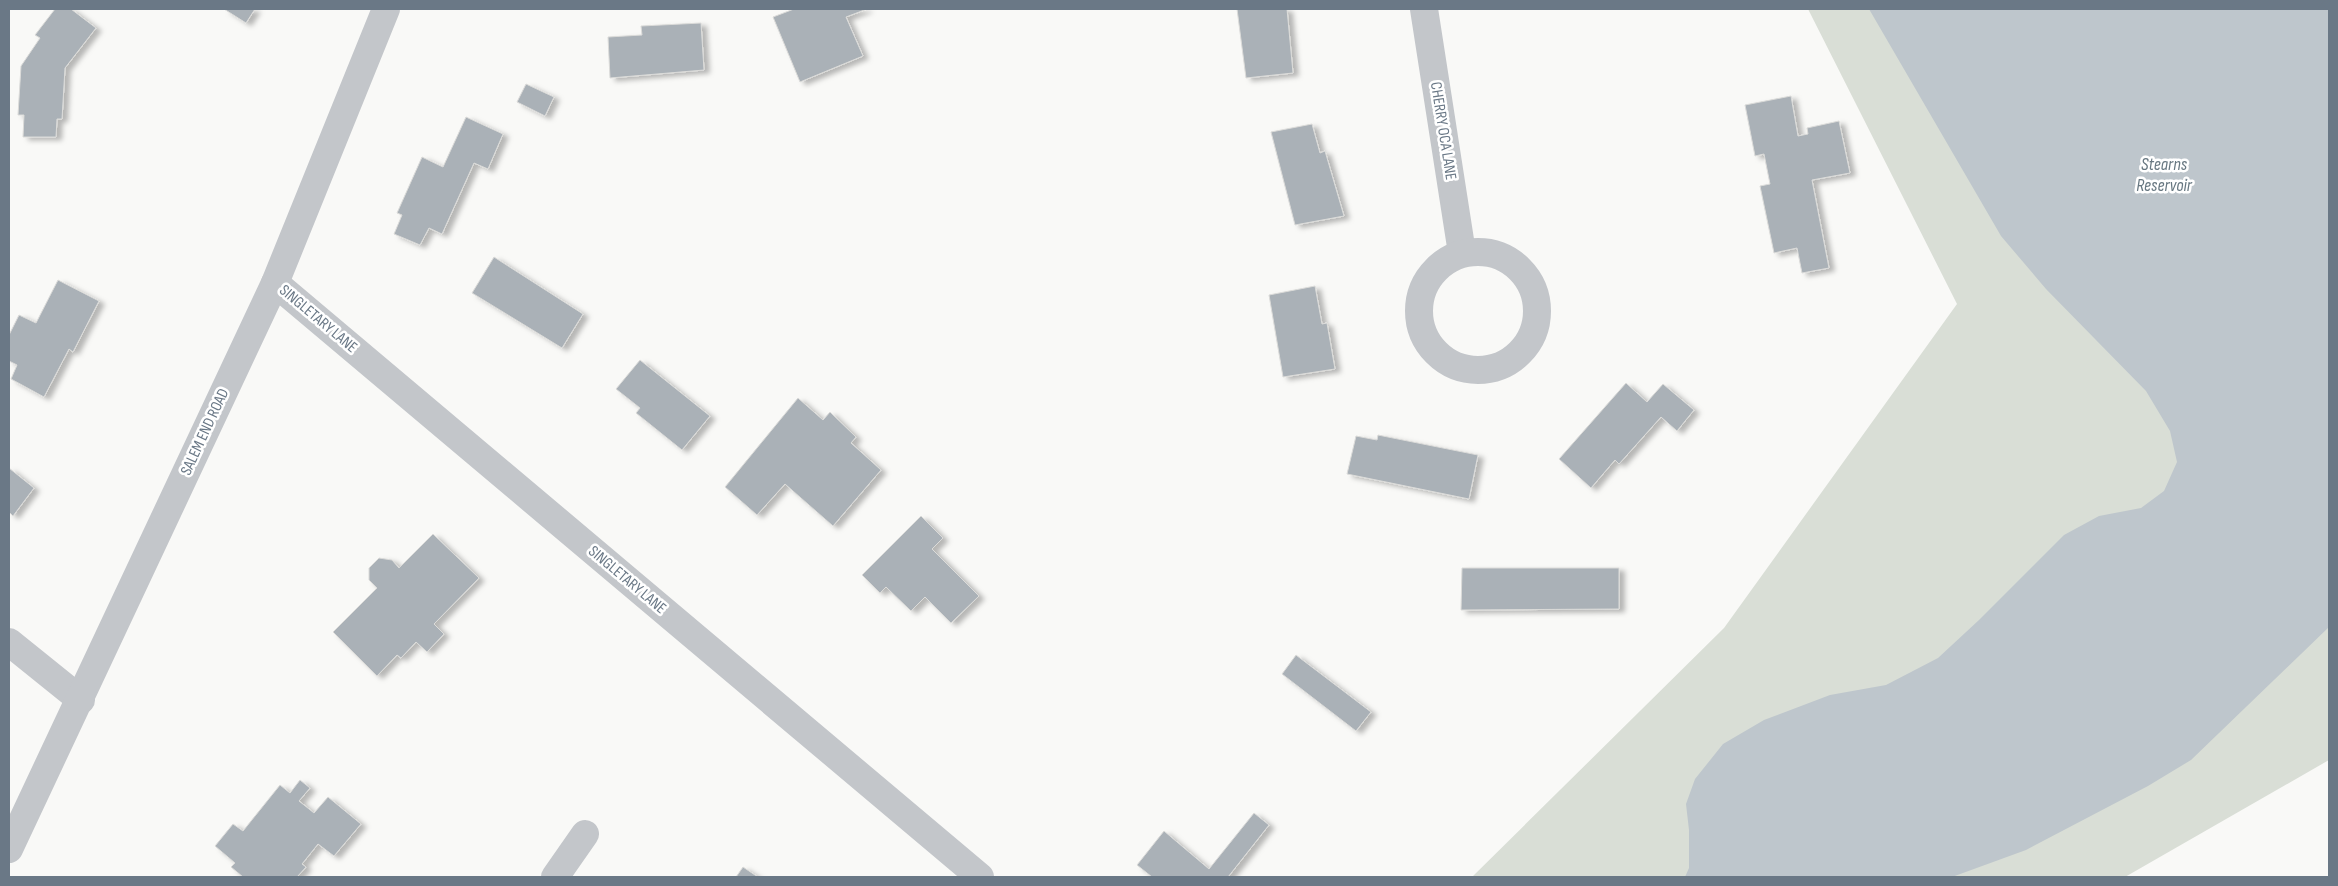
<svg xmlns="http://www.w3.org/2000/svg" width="2338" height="886" font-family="'Sofia Sans Condensed',sans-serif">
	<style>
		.green { fill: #d9ded6 }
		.water { fill: #bec6cc }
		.building { fill: #aab1b7; stroke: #dbdbd9; filter: url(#shadow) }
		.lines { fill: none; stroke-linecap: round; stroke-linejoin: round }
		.minor { stroke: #c3c6ca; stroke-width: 28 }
		.labels { text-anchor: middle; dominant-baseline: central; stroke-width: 5; stroke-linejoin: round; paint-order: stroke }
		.street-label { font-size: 16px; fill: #6a7886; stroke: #fff }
		.water-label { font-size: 18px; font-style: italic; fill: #677781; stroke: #fff }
	</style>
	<defs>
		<filter id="shadow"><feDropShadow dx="5.5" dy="3" stdDeviation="2.5" flood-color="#0004"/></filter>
	</defs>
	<rect width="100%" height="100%" fill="#f9f9f7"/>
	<!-- green -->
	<polygon class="green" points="1808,9 2329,9 2329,760 2125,877 1472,877 1724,628 1957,304"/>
	<!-- water -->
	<polygon class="water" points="1869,9 2329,9 2329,627 2191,760 2148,786 2026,850 1952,877 1685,877 1689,868 1689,830 1686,804 1695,779 1723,744 1764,720 1830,695 1886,685 1938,658 1979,620 2064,535 2099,516 2141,508 2164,491 2177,462 2170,431 2146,391 2046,289 2001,236"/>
	<!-- building -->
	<g class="building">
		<polygon points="55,9 71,9 96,28 65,68 62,119 57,119 56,137 23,137 24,115 18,115 21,66 40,38 35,35"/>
		<polygon points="224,9 255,9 246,23"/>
		<polygon points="794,9 867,9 846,17 863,56 800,82 773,17"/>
		<polygon points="1237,9 1287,9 1293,73 1246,78"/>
		<polygon points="701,23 704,70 610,78 608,37 642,35 641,26"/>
		<polygon points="526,84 554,97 545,116 517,102"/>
		<polygon points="1791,96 1798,136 1808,134 1807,128 1839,121 1850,173 1812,180 1829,268 1802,273 1797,248 1774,253 1760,186 1770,184 1764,154 1755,156 1745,105"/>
		<polygon points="466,117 503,134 488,169 474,163 442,234 429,228 420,245 394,234 402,215 397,213 422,157 443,167"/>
		<polygon points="1312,124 1320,153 1325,151 1344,216 1295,225 1271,132"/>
		<polygon points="494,257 583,314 562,348 472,293"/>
		<polygon points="58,280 99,301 73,352 69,349 44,397 11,379 17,365 9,361 9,335 19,315 36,323"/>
		<polygon points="1315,286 1322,324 1327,323 1335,369 1283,377 1269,295"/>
		<polygon points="640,360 710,416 682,450 636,413 640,408 616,389"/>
		<polygon points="1626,383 1647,402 1663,384 1694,410 1677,431 1661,417 1619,464 1615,460 1591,488 1559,459"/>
		<polygon points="798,398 823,420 830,412 856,437 851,443 881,470 833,526 785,484 757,515 725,487"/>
		<polygon points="1378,435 1478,455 1469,499 1347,474 1356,436 1377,440"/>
		<polygon points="9,468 34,488 13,516 9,512"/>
		<polygon points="921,516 943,538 932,549 979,596 951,623 925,597 911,611 886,587 880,593 862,575"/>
		<polygon points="433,534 479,578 434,624 444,634 427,652 416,642 401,658 397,655 377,676 333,632 377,588 369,580 369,568 379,558 392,560 399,568"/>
		<polygon points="1462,568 1619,568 1619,609 1461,610"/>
		<polygon points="1296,655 1371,712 1356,731 1282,674"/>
		<polygon points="300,780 310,788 299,801 314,813 328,797 361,824 334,856 318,844 302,864 306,867 297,877 243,877 231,867 235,863 215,846 233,824 243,831 280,785 290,793"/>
		<polygon points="1254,813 1269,825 1228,877 1152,877 1137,865 1164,831 1209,869"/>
		<polygon points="743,867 758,877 736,877"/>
	</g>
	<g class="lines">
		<!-- minor -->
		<g class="minor">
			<polyline points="1424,9 1462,253"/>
			<circle cx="1478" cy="311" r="59"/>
			<polyline points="275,283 980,877"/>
			<polyline points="9,642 81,700"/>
			<polyline points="9,849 275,283 386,9"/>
			<polyline points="555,877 585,834"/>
		</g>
	</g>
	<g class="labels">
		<!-- street labels -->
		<g class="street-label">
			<text transform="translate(1443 131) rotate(81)">CHERRY OCA LANE</text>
			<text transform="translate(318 319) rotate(40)">SINGLETARY LANE</text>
			<text transform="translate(205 432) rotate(-65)">SALEM END ROAD</text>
			<text transform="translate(627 580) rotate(40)">SINGLETARY LANE</text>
		</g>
		<!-- water labels -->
		<g class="water-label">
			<text x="2164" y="164">Stearns<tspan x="2164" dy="21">Reservoir</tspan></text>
		</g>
	</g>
	<!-- border -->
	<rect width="2338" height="886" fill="none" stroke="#6a7886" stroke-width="20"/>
</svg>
